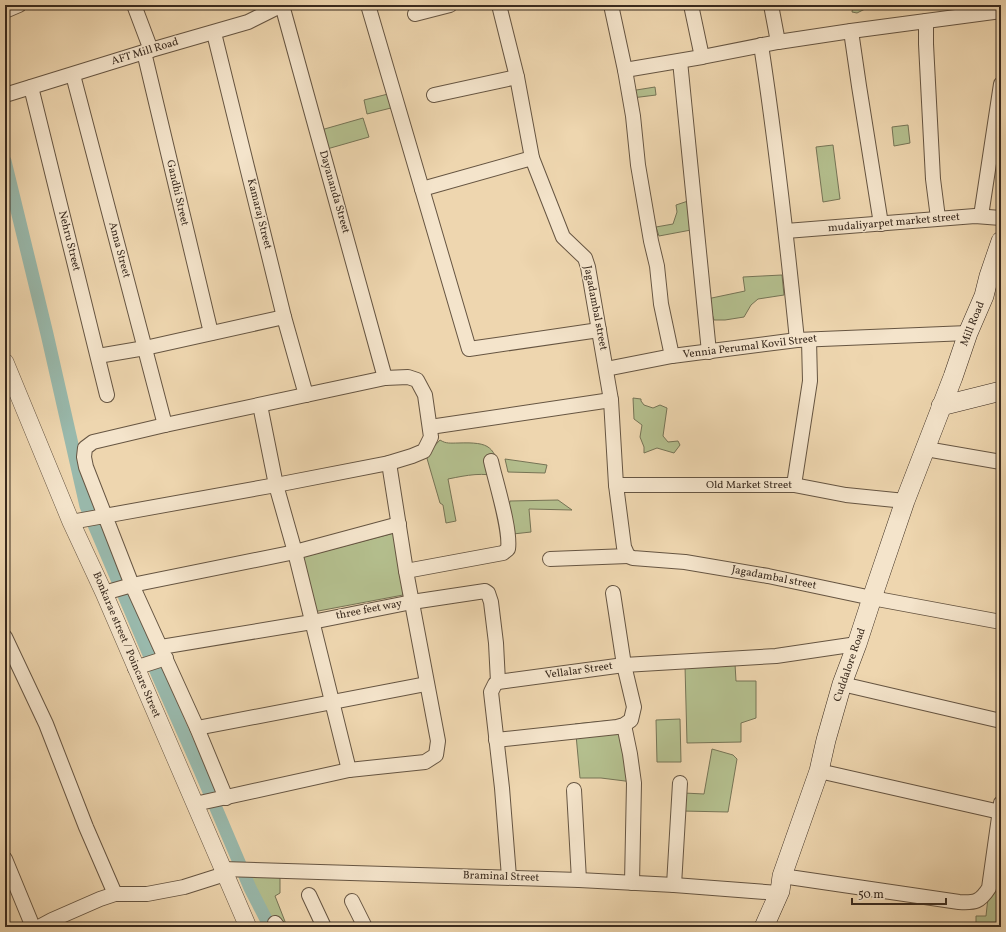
<svg xmlns="http://www.w3.org/2000/svg" width="1006" height="932" font-family="Vollkorn,serif">
	<style>
		.green { fill: #b4bf8e; stroke: #767456 }
		.lines { fill: none; stroke-linecap: round; stroke-linejoin: round }
		.canal { stroke: #99b9ac; stroke-width: 13 }
		.minor-casing { stroke: #665542; stroke-width: 16 }
		.tertiary-casing { stroke: #665542; stroke-width: 18 }
		.secondary-casing { stroke: #392a1e; stroke-width: 20 }
		.minor { stroke: #f4e4cb; stroke-width: 14 }
		.tertiary { stroke: #f4e4cb; stroke-width: 17 }
		.secondary { stroke: #f4e4cb; stroke-width: 19 }
		.labels { text-anchor: middle; dominant-baseline: central; stroke-width: 3; stroke-linejoin: round; paint-order: stroke }
		.street-label { font-size: 11px; fill: #392a1e; stroke: #f4e4cb }
	</style>
	<rect width="100%" height="100%" fill="#eed6af"/>
	<filter id="stains"><feTurbulence type="fractalNoise" baseFrequency=".005" numOctaves="4"/><feColorMatrix values="0 0 0 0 .2 0 0 0 0 .09 0 0 0 0 .02 0 0 0 .5 -.17"/></filter>
	<radialGradient id="worn" r=".72"><stop offset=".6" stop-color="#630" stop-opacity="0"/><stop offset="1" stop-color="#630" stop-opacity=".3"/></radialGradient>
	<!-- green -->
	<g class="green">
		<polygon points="853,5 877,5 877,8 865,9 857,13 852,12"/>
		<polygon points="655,87 656,95 632,98 630,91"/>
		<polygon points="392,93 395,107 367,114 364,100"/>
		<polygon points="363,118 369,137 327,149 321,130"/>
		<polygon points="908,125 910,143 894,146 892,127"/>
		<polygon points="833,145 840,199 823,202 816,147"/>
		<polygon points="688,201 691,230 659,236 656,227 673,224 677,212 676,205"/>
		<polygon points="782,275 784,295 758,299 751,305 744,317 725,320 714,320 707,299 745,291 743,277"/>
		<polygon points="633,398 641,399 641,401 644,405 653,408 660,405 667,408 663,436 668,442 678,441 680,445 674,453 657,448 644,453 644,447 640,437 642,425 634,419"/>
		<path d="M440,440c6,4 11,3 18,3 33,-1 36,3 44,34 -20,-5 -34,-2 -54,2l8,42 -10,2 -3,-18 -3,-2 -14,-48z"/>
		<polygon points="505,459 547,465 545,473 508,472"/>
		<polygon points="558,500 572,510 529,509 531,532 513,534 509,506 510,501"/>
		<polygon points="394,533 399,546 403,595 313,612 303,557"/>
		<polygon points="735,664 736,681 756,681 756,718 741,723 741,742 687,743 685,666"/>
		<polygon points="627,719 633,782 601,778 580,778 575,724"/>
		<polygon points="680,719 681,762 657,762 656,720"/>
		<polygon points="712,749 733,755 737,759 728,812 682,811 684,793 704,794"/>
		<polygon points="1001,830 1001,927 976,927 976,916 986,916 989,888"/>
		<polygon points="246,872 280,873 280,893 275,896 286,924 277,927 272,927"/>
	</g>
	<g class="lines">
		<!-- canal -->
		<polyline class="canal" points="5,161 47,334 86,506 159,678 199,768 250,888 270,927"/>
		<!-- minor casing -->
		<g class="minor-casing">
			<g id="minor">
				<polyline points="134,5 151,50"/>
				<polyline points="282,5 385,378"/>
				<polyline points="368,5 469,349 599,330"/>
				<polyline points="499,5 517,77 532,158 563,237 585,258 588,267 611,400 616,485 624,547 628,556 633,558 685,562 768,576 872,598 1001,622"/>
				<polyline points="611,5 625,70 633,116 638,165 651,241 657,266 661,304 672,356"/>
				<polyline points="691,5 702,57"/>
				<polyline points="771,5 778,42"/>
				<polyline points="5,11 19,5"/>
				<polyline points="415,14 450,5"/>
				<polyline points="926,21 926,44 933,179 938,218"/>
				<polyline points="851,31 859,86 881,224"/>
				<polyline points="214,33 284,317 306,395"/>
				<path d="M761,45c15,98 26,196 36,295"/>
				<polyline points="144,52 211,333"/>
				<polyline points="680,61 709,352"/>
				<polyline points="625,70 702,57 778,42 851,31 1001,11"/>
				<polyline points="73,75 165,425"/>
				<polyline points="31,87 107,395"/>
				<polyline points="5,95 144,52 248,22 282,5"/>
				<polyline points="434,95 517,77"/>
				<polyline points="422,189 532,158"/>
				<polyline points="981,216 1001,84"/>
				<polyline points="786,231 975,216 1001,218"/>
				<polyline points="98,356 145,348 284,317"/>
				<polyline points="606,369 672,356 797,340 968,333"/>
				<polyline points="260,405 276,485 295,552 349,770"/>
				<polyline points="430,427 611,400"/>
				<polyline points="926,449 1001,462"/>
				<polyline points="616,485 794,485 846,495 905,501"/>
				<polyline points="794,485 810,381 809,340"/>
				<polyline points="71,522 276,485 389,463 412,456 424,451 431,437 425,395 417,380 408,377 385,378 165,425 93,442 85,448 84,457 86,467 132,585 197,728 226,798"/>
				<polyline points="550,559 628,556"/>
				<path d="M406,571l97,-18 5,-4c3,-19 -12,-66 -17,-88"/>
				<polyline points="104,593 132,585 295,552 399,524"/>
				<polyline points="5,637 46,724 86,827 115,894"/>
				<polyline points="161,647 312,622 412,602 485,591 488,593 491,602 496,643 498,682"/>
				<polyline points="135,668 166,658"/>
				<polyline points="842,684 1001,721"/>
				<polyline points="624,725 630,754 634,783 632,883"/>
				<polyline points="197,728 426,684"/>
				<polyline points="496,740 617,727 624,725 631,720 634,707 624,665 613,593"/>
				<polyline points="819,771 1000,812"/>
				<polyline points="574,790 579,880"/>
				<polyline points="195,804 349,770 425,762 436,755 438,741 406,571 389,463"/>
				<polyline points="5,859 33,927"/>
				<polyline points="222,869 579,880 674,885 779,893"/>
				<path d="M782,876l177,26c16,1 21,0 30,-14l12,-85"/>
				<polyline points="509,877 502,788 491,692 495,684 498,682 624,665 776,656 857,644"/>
				<polyline points="674,885 680,783"/>
				<polyline points="309,895 324,927"/>
				<polyline points="352,901 365,927"/>
				<polyline points="275,923 278,927"/>
				<polyline points="39,927 52,920 100,899 115,894 147,894 184,887 225,874"/>
			</g>
		</g>
		<!-- tertiary casing -->
		<g class="tertiary-casing">
			<polyline id="tertiary" points="5,362 71,522 104,593 248,927"/>
		</g>
		<!-- secondary casing -->
		<g class="secondary-casing">
			<g id="secondary">
				<polyline points="941,406 1001,391"/>
				<polyline points="764,927 780,891 782,876 819,771 826,740 842,684 857,644 872,598 905,501 953,377 968,333 984,296 989,276 1001,241"/>
			</g>
		</g>
		<!-- minor -->
		<use href="#minor" class="minor"/>
		<!-- tertiary -->
		<use href="#tertiary" class="tertiary"/>
		<!-- secondary -->
		<use href="#secondary" class="secondary"/>
	</g>
	<g class="labels">
		<!-- street labels -->
		<g class="street-label">
			<text transform="translate(145 52) rotate(-17)">AFT Mill Road</text>
			<text transform="translate(334 192) rotate(74)">Dayananda Street</text>
			<text transform="translate(177 193) rotate(77)">Gandhi Street</text>
			<text transform="translate(259 214) rotate(76)">Kamaraj Street</text>
			<text transform="translate(894 223) rotate(-5)">mudaliyarpet market street</text>
			<text transform="translate(69 241) rotate(76)">Nehru Street</text>
			<text transform="translate(119 250) rotate(75)">Anna Street</text>
			<text transform="translate(595 308) rotate(79)">Jagadambal street</text>
			<text transform="translate(973 324) rotate(-68)">Mill Road</text>
			<text transform="translate(750 347) rotate(-7)">Vennia Perumal Kovil Street</text>
			<text x="749" y="485">Old Market Street</text>
			<text transform="translate(774 578) rotate(11)">Jagadambal street</text>
			<text transform="translate(369 610) rotate(-11)">three feet way</text>
			<text transform="translate(126 645) rotate(67)">Bonkarae street / Poincare Street</text>
			<text transform="translate(850 665) rotate(-71)">Cuddalore Road</text>
			<text transform="translate(579 671) rotate(-8)">Vellalar Street</text>
			<text transform="translate(501 877) rotate(2)">Braminal Street</text>
		</g>
	</g>
	<!-- margin -->
	<rect width="1006" height="932" fill="none" stroke="#eed6af" stroke-width="20"/>
	<rect x="6" y="6" width="994" height="920" fill="none" stroke="#392a1e" stroke-width="2"/>
	<rect x="10" y="10" width="986" height="912" fill="none" stroke="#392a1e"/>
	<!-- scale -->
	<path d="M852 898v6h94v-6" fill="none" stroke="#392a1e" stroke-width="2"/>
	<text x="858" y="898" font-size="12" fill="#392a1e" stroke="#f4e4cb" stroke-width="3" paint-order="stroke">50 m</text>
	<rect width="100%" height="100%" filter="url(#stains)"/>
	<rect width="100%" height="100%" fill="url(#worn)"/>
</svg>
